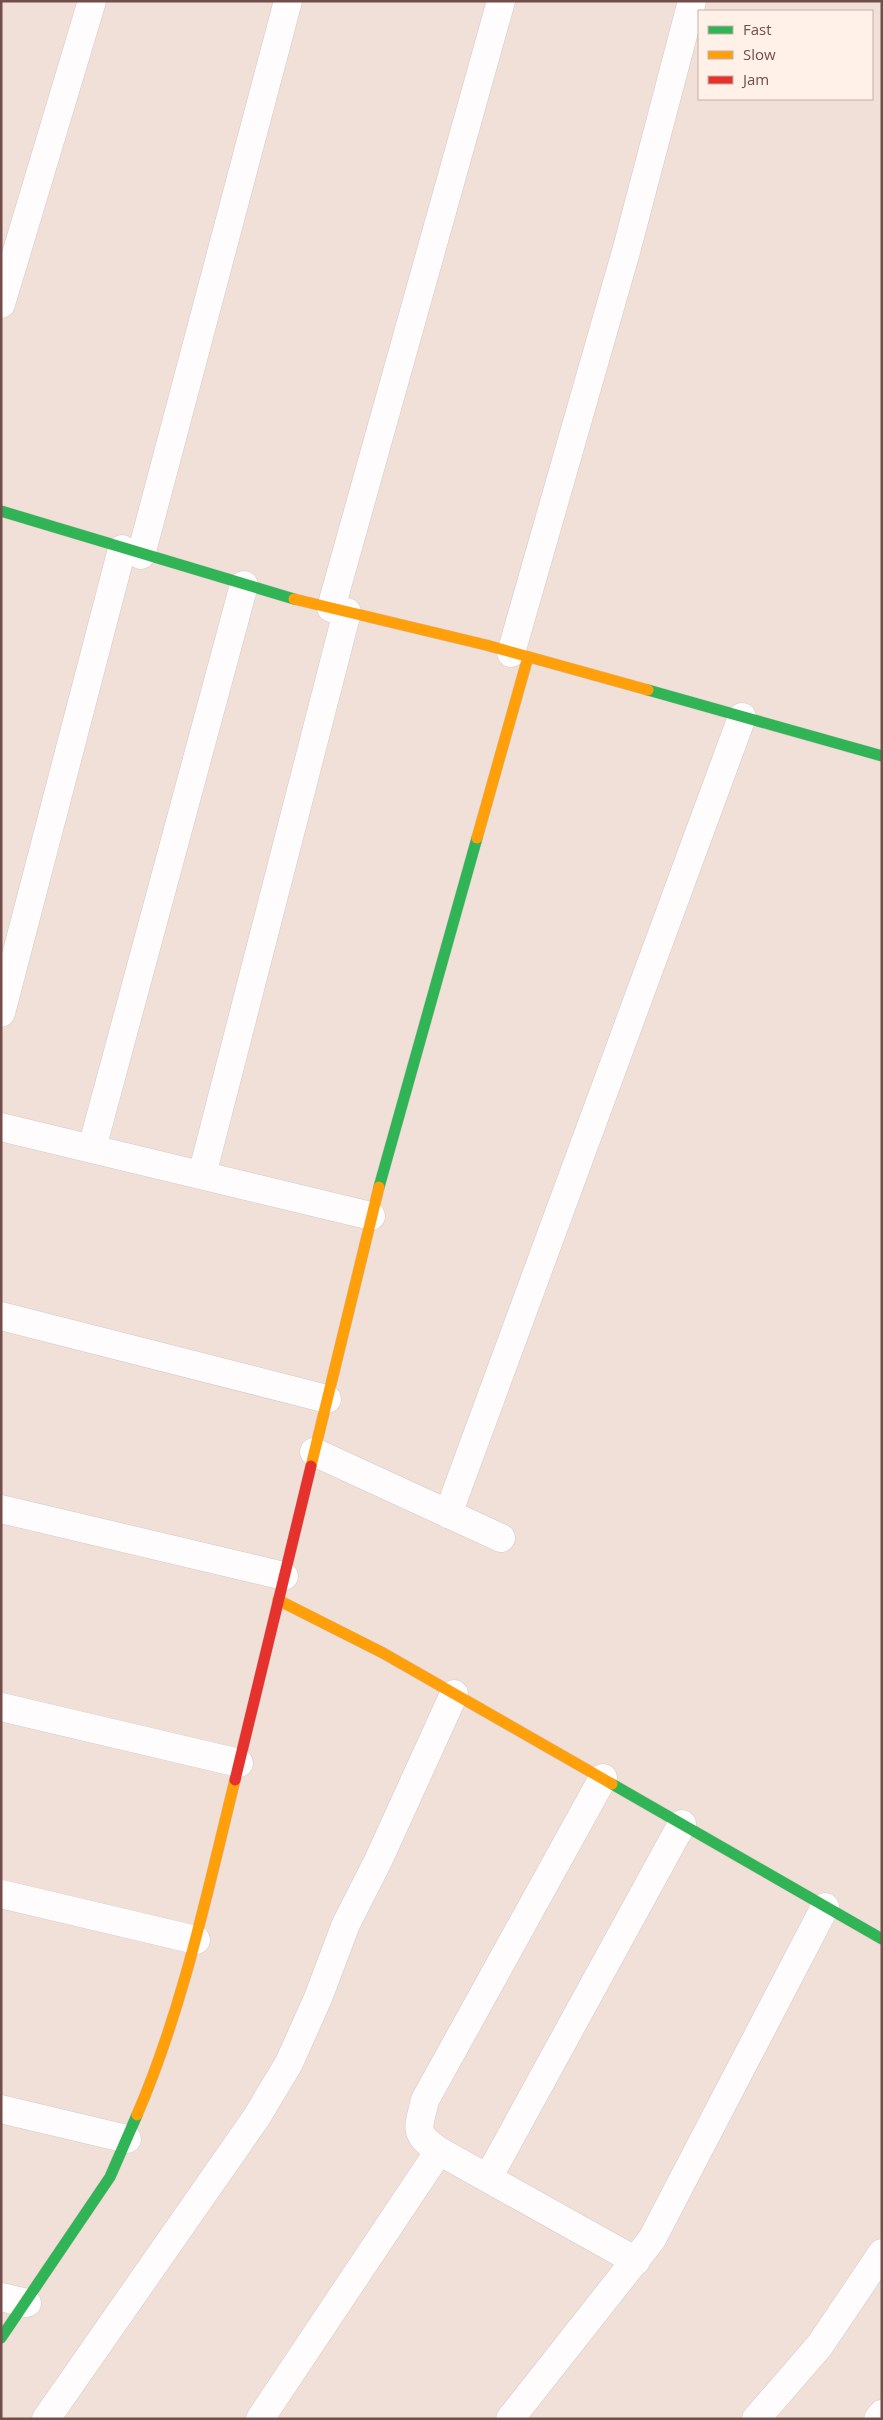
<svg xmlns="http://www.w3.org/2000/svg" width="883" height="2420" font-family="'Open Sans',sans-serif">
	<style>
		.residential { fill: #f1e0d8; fill-rule: evenodd }
		.lines { fill: none; stroke-linecap: round; stroke-linejoin: round }
		.street-casing { stroke: #d4c9c5; stroke-width: 29 }
		.fast-casing { stroke: #d5c8c4; stroke-width: 12 }
		.slow-casing { stroke: #d5c8c4; stroke-width: 12 }
		.jam-casing { stroke: #d5c8c4; stroke-width: 12 }
		.street { stroke: #fefcfc; stroke-width: 28 }
		.fast { stroke: #30b455; stroke-width: 11 }
		.slow { stroke: #ff9f0a; stroke-width: 11 }
		.jam { stroke: #e5322d; stroke-width: 11 }
	</style>
	<rect width="100%" height="100%" fill="#f6ede8"/>
	<!-- residential -->
	<path class="residential" d="M1,1h881v2418h-881zM699,11h173v88h-173z"/>
	<g class="lines">
		<!-- street casing -->
		<g class="street-casing">
			<g id="street">
				<polyline points="1,304 92,1"/>
				<polyline points="141,555 288,1"/>
				<polyline points="331,608 501,1"/>
				<polyline points="511,653 627,248 692,1"/>
				<polyline points="1,1013 122,549"/>
				<polyline points="1,1127 371,1216"/>
				<polyline points="92,1148 244,585"/>
				<polyline points="202,1175 347,612"/>
				<polyline points="1,1316 327,1399"/>
				<polyline points="314,1452 501,1538"/>
				<polyline points="1,1509 284,1576"/>
				<polyline points="448,1514 742,717"/>
				<polyline points="1,1707 239,1763"/>
				<path d="M603,1778l-178,322c-7,30 -12,32 14,51l197,110"/>
				<polyline points="1,1894 196,1940"/>
				<polyline points="1,2109 127,2139"/>
				<polyline points="488,2178 682,1824"/>
				<polyline points="1,2297 27,2303"/>
				<polyline points="46,2419 256,2118 289,2063 318,1998 346,1924 378,1861 454,1694"/>
				<polyline points="260,2419 439,2151"/>
				<polyline points="510,2419 652,2239 825,1907"/>
				<polyline points="756,2419 820,2345 882,2253"/>
				<polyline points="878,2419 882,2414"/>
			</g>
		</g>
		<!-- fast casing -->
		<g class="fast-casing">
			<g id="fast">
				<polyline points="1,511 294,599"/>
				<polyline points="648,690 882,756"/>
				<polyline points="379,1187 477,838"/>
				<polyline points="612,1784 882,1939"/>
				<polyline points="1,2338 110,2177 137,2115"/>
			</g>
		</g>
		<!-- slow casing -->
		<g class="slow-casing">
			<g id="slow">
				<polyline points="294,599 486,645 648,690"/>
				<polyline points="477,838 528,657"/>
				<polyline points="311,1466 379,1187"/>
				<polyline points="278,1600 383,1653 612,1784"/>
				<path d="M137,2115c46,-107 70,-222 98,-335"/>
			</g>
		</g>
		<!-- jam casing -->
		<g class="jam-casing">
			<polyline id="jam" points="235,1780 311,1466"/>
		</g>
		<!-- street -->
		<use href="#street" class="street"/>
		<!-- fast -->
		<use href="#fast" class="fast"/>
		<!-- slow -->
		<use href="#slow" class="slow"/>
		<!-- jam -->
		<use href="#jam" class="jam"/>
	</g>
	<!-- border -->
	<rect width="883" height="2420" fill="none" stroke="#734d49" stroke-width="5"/>
	<!-- legend -->
	<rect x="698" y="10" width="175" height="90" fill="#fff0e8" stroke="#c7afa8"/>
	<rect x="708" y="26" width="25" height="8" fill="#30b455" stroke="#c7afa8"/>
	<text x="743" y="35" font-size="15" fill="#734d49">Fast</text>
	<rect x="708" y="51" width="25" height="8" fill="#ff9f0a" stroke="#c7afa8"/>
	<text x="743" y="60" font-size="15" fill="#734d49">Slow</text>
	<rect x="708" y="76" width="25" height="8" fill="#e5322d" stroke="#c7afa8"/>
	<text x="743" y="85" font-size="15" fill="#734d49">Jam</text>
</svg>
